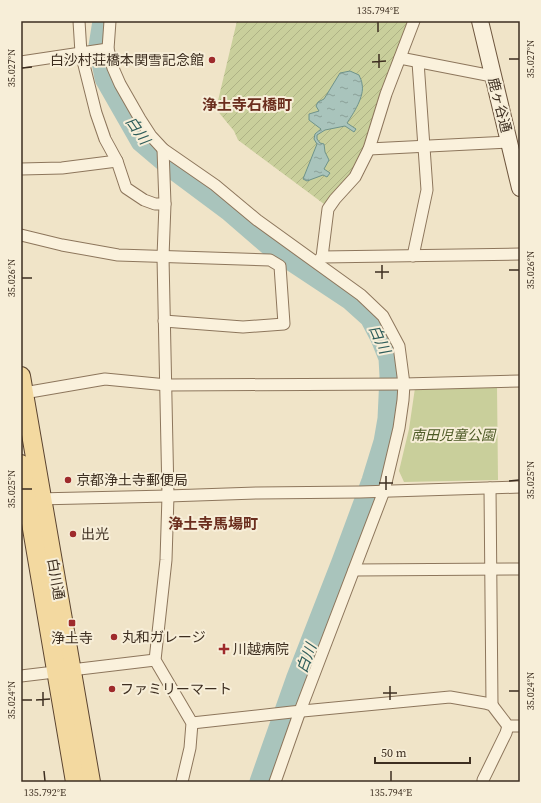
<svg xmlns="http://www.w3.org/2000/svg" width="541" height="803" font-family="'Source Serif 4','Noto Sans JP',serif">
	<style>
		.park { fill: #c9cf9b }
		.garden { fill: url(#garden-furrows) }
		.water { fill: url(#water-ripples); stroke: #6f938a }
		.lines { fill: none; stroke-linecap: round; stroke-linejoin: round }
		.river { stroke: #a9c4bc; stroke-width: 23 }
		.street-casing { stroke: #8d765c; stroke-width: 13 }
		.secondary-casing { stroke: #6f573f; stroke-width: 18 }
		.primary-casing { stroke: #5b4430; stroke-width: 20 }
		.street { stroke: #faf1dc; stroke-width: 11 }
		.secondary { stroke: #faf1dc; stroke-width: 16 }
		.primary { stroke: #f3d9a0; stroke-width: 18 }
		.ticks { fill: none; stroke: #3d2e20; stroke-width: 1.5 }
		.poi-dot { fill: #9e2a2b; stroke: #f7eed8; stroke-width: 1.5 }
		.labels { text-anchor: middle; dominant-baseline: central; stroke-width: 4; stroke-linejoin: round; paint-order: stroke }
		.poi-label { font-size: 14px; fill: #3d2e20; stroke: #f7eed8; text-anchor: start }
		.street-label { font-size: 14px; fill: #3d2e20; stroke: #f7eed8 }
		.park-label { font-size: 14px; font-style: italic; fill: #4d5a26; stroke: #f7eed8 }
		.neighbourhood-label { font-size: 15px; font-weight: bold; fill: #6b2e1e; stroke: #f7eed8 }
		.water-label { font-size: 15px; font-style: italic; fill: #2f5d5a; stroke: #f7eed8 }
		.neatline { fill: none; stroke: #3d2e20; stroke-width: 1.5 }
		.ticks-label { font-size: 10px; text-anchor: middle; fill: #3d2e20 }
	</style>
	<defs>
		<pattern id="garden-furrows" width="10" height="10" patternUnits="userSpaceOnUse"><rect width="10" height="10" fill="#c9cf9b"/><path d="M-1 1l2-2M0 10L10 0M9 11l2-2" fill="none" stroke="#aeb285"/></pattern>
		<pattern id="water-ripples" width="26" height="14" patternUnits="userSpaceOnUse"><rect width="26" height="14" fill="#a9c4bc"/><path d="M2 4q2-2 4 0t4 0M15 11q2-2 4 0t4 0" fill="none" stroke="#8ba098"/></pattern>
	</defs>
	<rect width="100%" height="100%" fill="#f0e4c8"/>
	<!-- park -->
	<polygon class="park" points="497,386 498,480 404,482 399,471 409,429 415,388"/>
	<!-- garden -->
	<polygon class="garden" points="237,21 410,21 365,148 351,176 324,204 238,140 234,131 216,109"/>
	<!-- water -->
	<path class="water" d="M350,71l9,4c1,3 3,6 3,9 3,12 -9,30 -15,39l9,6 -2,3 -9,-6 -20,4 -8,5v4l3,4 4,1 1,8 4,8 -5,9 6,4 -3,4 -4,-2 -16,6 -4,-2 14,-35 -3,-5 1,-5 6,-5 -12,-9v-6l10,-3 -3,-5 2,-4 6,-3 16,-26z"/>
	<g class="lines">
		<!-- river -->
		<polyline class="river" points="104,21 100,46 106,78 142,141 175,169 230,210 274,248 351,299 371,317 382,338 390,358 391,376 389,419 385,442 373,481 343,562 297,680 261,782"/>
		<!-- street casing -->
		<g class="street-casing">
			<g id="street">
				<polyline points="79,21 81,53 108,49"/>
				<polyline points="110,21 108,49 113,68 120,84 140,119 151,136 163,149 215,185 257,220 361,295 383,316 399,346 404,384 403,400 399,428 384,491 300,711 275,782"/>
				<polyline points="400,58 492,76"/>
				<polyline points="21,62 81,53 96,113 105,139 117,161 126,188 144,200 155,204 165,204"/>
				<polyline points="163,149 165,204 163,257 168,496 166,560 155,660 192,723 190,748 182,782"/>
				<polyline points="369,149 509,142"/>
				<polyline points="21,169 62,168 117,161"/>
				<polyline points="21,235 62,245 118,255 270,260 280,266 284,324 243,327 164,321"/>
				<polyline points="413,256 427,190 418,62"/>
				<polyline points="322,257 328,209 335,199 355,177 369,149 386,94 414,21"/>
				<polyline points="317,262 322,257 520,254"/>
				<polyline points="21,396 24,393 105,379 167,385 404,384 520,381"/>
				<polyline points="490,488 492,705"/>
				<polyline points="37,499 168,496 257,493 360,492 520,487"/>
				<polyline points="354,570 520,569"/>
				<polyline points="21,676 155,660"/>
				<polyline points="192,723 292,712 450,697 485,703 492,705 508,726 520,726"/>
				<polyline points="483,780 506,733 508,726"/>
			</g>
		</g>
		<!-- secondary casing -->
		<g class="secondary-casing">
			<polyline id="secondary" points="480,21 520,188"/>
		</g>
		<!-- primary casing -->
		<g class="primary-casing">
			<g id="primary">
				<polyline points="21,376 91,782"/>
				<polyline points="21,464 75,782"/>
			</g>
		</g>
		<!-- street -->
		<use href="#street" class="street"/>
		<!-- secondary -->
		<use href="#secondary" class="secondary"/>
		<!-- primary -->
		<use href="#primary" class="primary"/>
	</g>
	<!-- ticks -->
	<path class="ticks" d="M378,22v10M379,54v14M509,59h10M372,62l14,-1M22,68l10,-1M382,265v14M509,270h10M375,272h14M22,278h10M386,476v14M509,481l10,-1M379,483h14M22,489h10M390,686v14M509,691h10M43,692v14M383,693h14M22,700h10M36,700l14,-1M44,771l1,10M391,771v10"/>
	<!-- markers -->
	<g class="poi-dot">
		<circle cx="212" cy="60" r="4"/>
		<circle cx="68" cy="480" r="4"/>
		<circle cx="73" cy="534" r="4"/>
		<rect x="68" y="619" width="8" height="8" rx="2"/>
		<circle cx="114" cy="637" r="4"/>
		<path d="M222 643h4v4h4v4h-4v4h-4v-4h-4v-4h4z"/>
		<circle cx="112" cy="689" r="4"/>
	</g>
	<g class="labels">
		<!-- poi labels -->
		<g class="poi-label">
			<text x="204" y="60" text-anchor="end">白沙村荘橋本関雪記念館</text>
			<text x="76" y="480">京都浄土寺郵便局</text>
			<text x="81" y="534">出光</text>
			<text x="122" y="637">丸和ガレージ</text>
			<text x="72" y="638" text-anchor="middle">浄土寺</text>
			<text x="233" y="649">川越病院</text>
			<text x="120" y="689">ファミリーマート</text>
		</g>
		<!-- street labels -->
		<g class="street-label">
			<text transform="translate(500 105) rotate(76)">鹿ヶ谷通</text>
			<text transform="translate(56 579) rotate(80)">白川通</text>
		</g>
		<!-- park labels -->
		<g class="park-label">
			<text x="453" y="435">南田児童公園</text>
		</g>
		<!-- neighbourhood labels -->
		<g class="neighbourhood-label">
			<text x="247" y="104">浄土寺石橋町</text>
			<text x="213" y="523">浄土寺馬場町</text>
		</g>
		<!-- water labels -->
		<g class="water-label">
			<text transform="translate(138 130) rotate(55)">白川</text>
			<text transform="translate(380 339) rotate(66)">白川</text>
			<text transform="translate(306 658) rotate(-70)">白川</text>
		</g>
	</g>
	<!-- border -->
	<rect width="541" height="803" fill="none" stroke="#f7eed8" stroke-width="44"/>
	<!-- scale -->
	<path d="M375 757v6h95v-6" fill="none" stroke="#3d2e20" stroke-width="2"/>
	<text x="381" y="757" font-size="12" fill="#3d2e20" stroke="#f7eed8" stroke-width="3" paint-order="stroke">50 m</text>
	<rect x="22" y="22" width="497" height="759" class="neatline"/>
	<g class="ticks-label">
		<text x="378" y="14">135.794°E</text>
		<text transform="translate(530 59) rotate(-90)" y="4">35.027°N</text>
		<text transform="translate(11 68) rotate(-90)" y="4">35.027°N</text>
		<text transform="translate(530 270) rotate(-90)" y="4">35.026°N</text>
		<text transform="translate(11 278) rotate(-90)" y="4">35.026°N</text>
		<text transform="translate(530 480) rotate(-90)" y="4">35.025°N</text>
		<text transform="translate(11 489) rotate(-90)" y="4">35.025°N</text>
		<text transform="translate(530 691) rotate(-90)" y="4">35.024°N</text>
		<text transform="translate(11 700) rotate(-90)" y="4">35.024°N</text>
		<text x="45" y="796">135.792°E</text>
		<text x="391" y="796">135.794°E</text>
	</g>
</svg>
